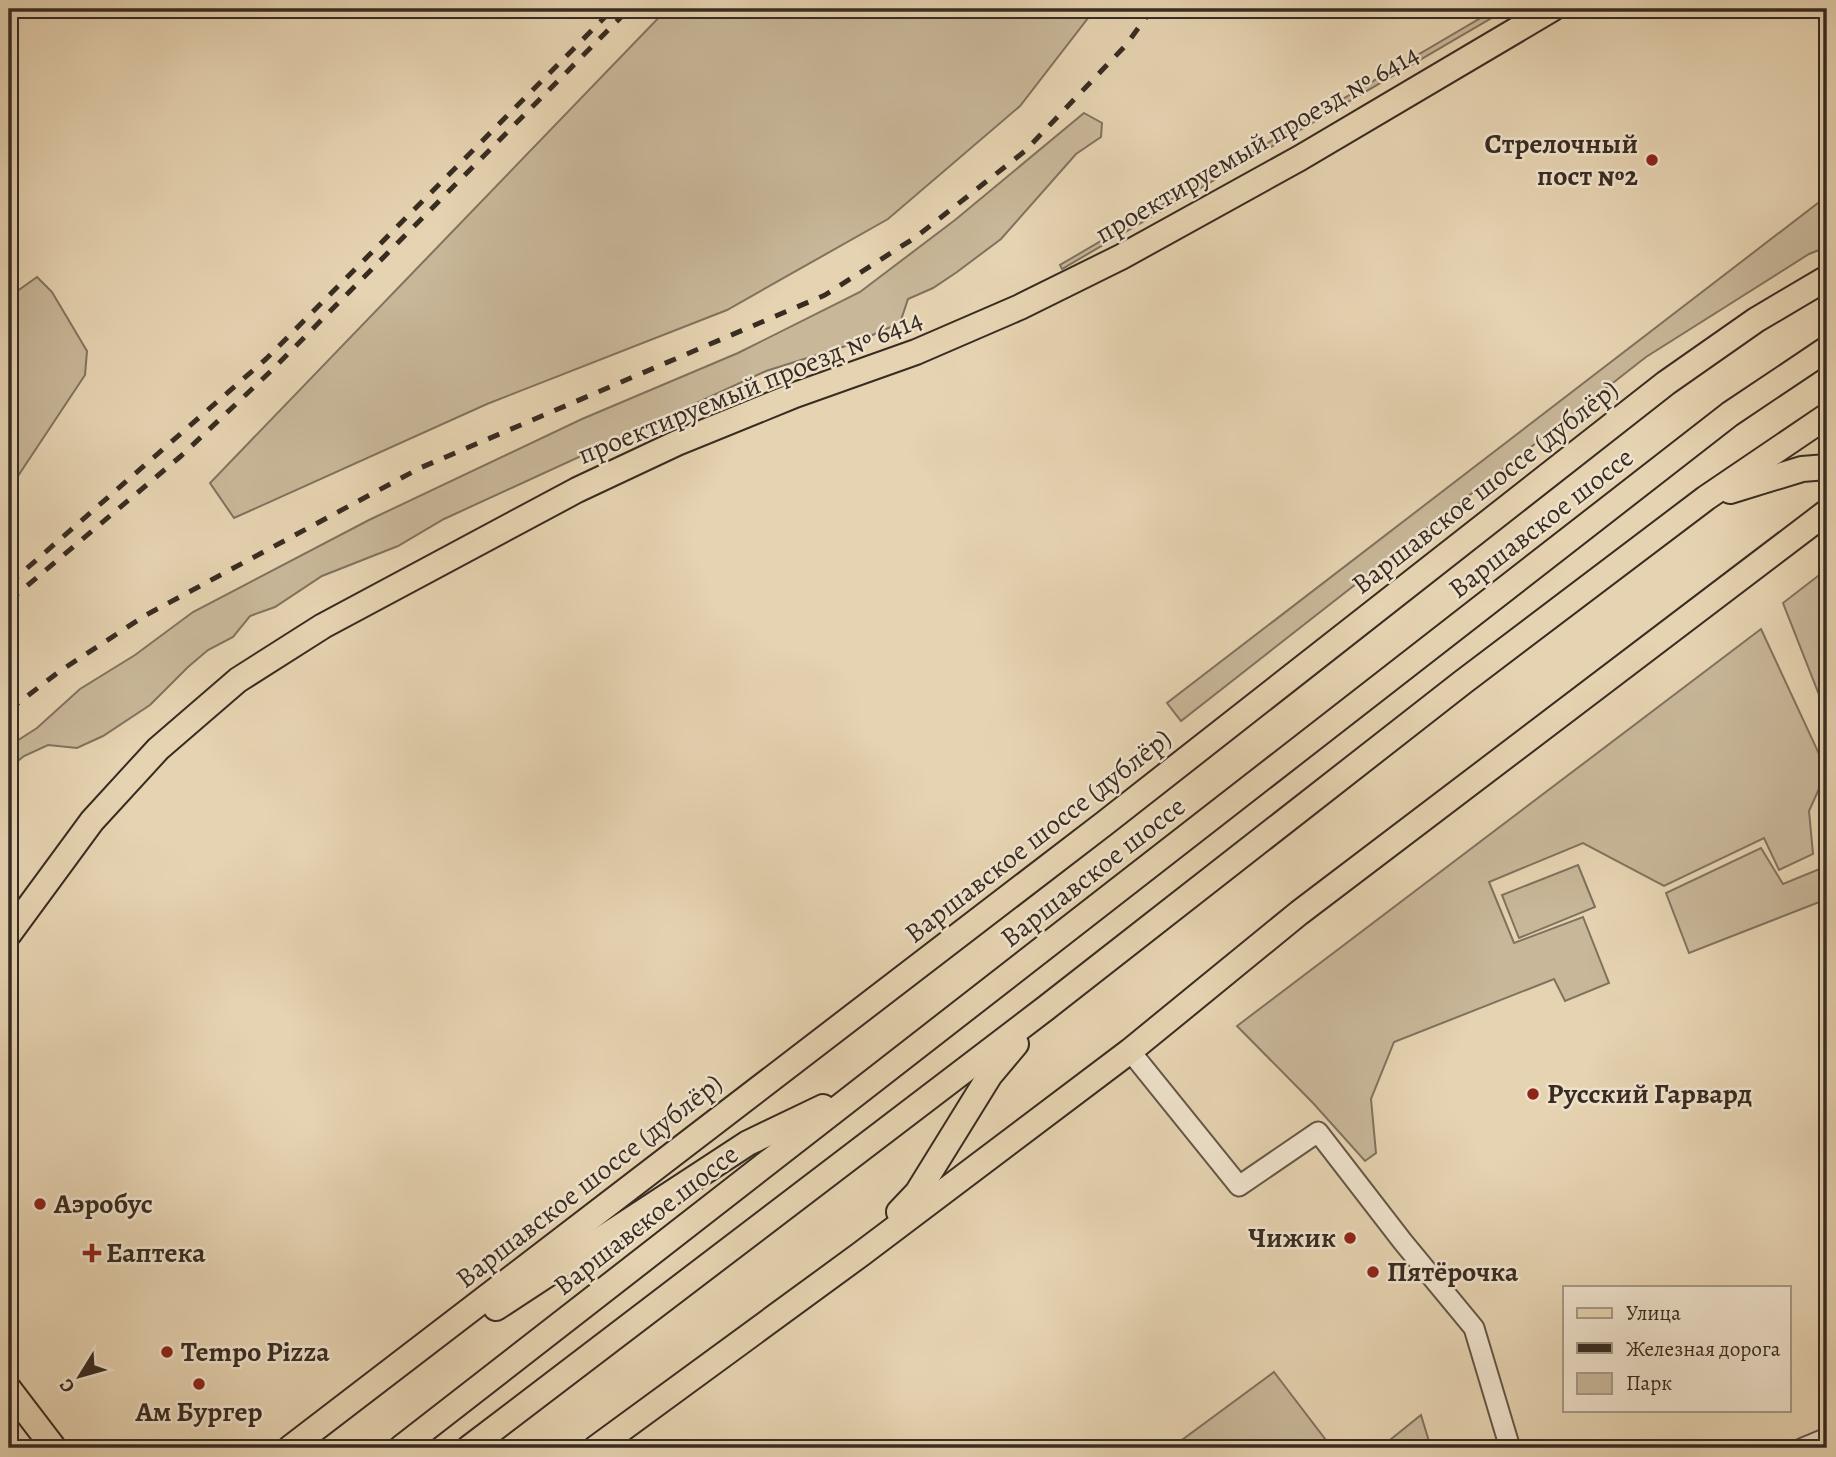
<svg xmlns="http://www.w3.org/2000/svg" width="1836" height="1457" font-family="Alegreya,serif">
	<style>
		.green { fill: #c8b799; stroke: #80725e; stroke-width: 2 }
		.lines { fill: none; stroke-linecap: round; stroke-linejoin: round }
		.minor-casing { stroke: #645646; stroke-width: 23 }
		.major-casing { stroke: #382c22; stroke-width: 28 }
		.minor { stroke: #efe2cc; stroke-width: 19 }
		.major { stroke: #e6d3b1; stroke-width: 24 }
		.rail { stroke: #382c22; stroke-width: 5; stroke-dasharray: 12 12; stroke-linecap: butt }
		.poi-dot { fill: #8f2418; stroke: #efe2cc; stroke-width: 2.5 }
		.labels { text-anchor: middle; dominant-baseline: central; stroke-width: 5; stroke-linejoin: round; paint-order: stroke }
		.street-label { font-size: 28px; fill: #382c22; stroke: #efe2cc }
		.poi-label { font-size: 28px; font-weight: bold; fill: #382c22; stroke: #efe2cc; text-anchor: start }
	</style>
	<rect width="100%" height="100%" fill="#e6d3b1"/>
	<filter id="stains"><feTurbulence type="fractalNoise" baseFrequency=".00286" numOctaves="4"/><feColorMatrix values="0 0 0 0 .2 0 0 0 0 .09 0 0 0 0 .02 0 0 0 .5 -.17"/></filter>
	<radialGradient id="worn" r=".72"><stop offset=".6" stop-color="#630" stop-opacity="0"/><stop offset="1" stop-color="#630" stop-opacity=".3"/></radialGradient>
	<!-- green -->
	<g class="green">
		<polygon points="667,9 1095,9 1020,106 888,219 727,310 487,404 234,518 210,483"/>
		<polygon points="1496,9 1507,9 1062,269 1060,265"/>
		<polygon points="1084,113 1102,123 1101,137 1076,154 1001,239 957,272 933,288 908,299 900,323 852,344 766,371 444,519 398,546 322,576 275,607 250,616 233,637 208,650 188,667 150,705 103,736 77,748 48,745 24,756 9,768 9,746 37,728 80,689 135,655 193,612 369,520 582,419 738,353 860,292 955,220"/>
		<polygon points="1827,196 1827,247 1809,254 1646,357 1181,721 1167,703"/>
		<polygon points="37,277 52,292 87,351 85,375 14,482 9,480 9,297"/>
		<polygon points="1827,569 1827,715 1783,603"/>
		<polygon points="1761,629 1827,771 1809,811 1813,854 1779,870 1764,838 1664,886 1583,843 1489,882 1514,943 1583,917 1609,983 1565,1001 1554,979 1394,1042 1371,1099 1376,1153 1365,1161 1313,1103 1237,1026"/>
		<polygon points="1761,848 1783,884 1827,866 1827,899 1689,953 1666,893"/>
		<polygon points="1578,865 1595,907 1519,938 1502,895"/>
		<polygon points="1274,1372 1332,1448 1171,1448"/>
		<polygon points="1421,1415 1431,1448 1380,1448"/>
	</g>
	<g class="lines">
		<!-- minor casing -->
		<g class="minor-casing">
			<g id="minor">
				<polyline points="1130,1051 1239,1186 1318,1132 1403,1242 1474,1328 1510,1448"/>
				<polyline points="1803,1448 1827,1438"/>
			</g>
		</g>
		<!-- major casing -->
		<g class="major-casing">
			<g id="major">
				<polyline points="1730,491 1802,469 1827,467"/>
				<polyline points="9,934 92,821 158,749 238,680 323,626 577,490 677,443 795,395 916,352 1020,307 1121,257 1300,158 1552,9"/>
				<polyline points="899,1212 917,1193 990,1075 1016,1044"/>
				<polyline points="496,1308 748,1143 823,1107"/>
				<polyline points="9,1389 54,1448"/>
				<polyline points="290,1448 1105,823 1666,383 1756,320 1827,278"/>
				<polyline points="401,1448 1730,414 1827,349"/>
				<polyline points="469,1448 1046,1008 1463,682 1706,498 1827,416"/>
				<polyline points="596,1448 861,1254 1130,1051 1299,913 1827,512"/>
			</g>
		</g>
		<!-- minor -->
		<use href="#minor" class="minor"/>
		<!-- major -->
		<use href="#major" class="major"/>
		<!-- rail -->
		<g class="rail">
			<polyline points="9,584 266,359 613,9"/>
			<polyline points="9,601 181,456 273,369 629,9"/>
			<polyline points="9,710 60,671 146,615 420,468 825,295 916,237 1025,151 1126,45 1152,9"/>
		</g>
	</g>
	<!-- markers -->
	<g class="poi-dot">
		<circle cx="1652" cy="160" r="7"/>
		<circle cx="1533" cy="1094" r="7"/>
		<circle cx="40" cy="1204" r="7"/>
		<circle cx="1350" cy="1238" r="7"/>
		<path d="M88.5 1242.5h7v7h7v7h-7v7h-7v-7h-7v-7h7z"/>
		<circle cx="1373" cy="1272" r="7"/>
		<circle cx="167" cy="1352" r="7"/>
		<circle cx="199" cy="1384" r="7"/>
	</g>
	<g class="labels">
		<!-- street labels -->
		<g class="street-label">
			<text transform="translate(1257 144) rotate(-30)">проектируемый проезд № 6414</text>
			<text transform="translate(750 387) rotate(-22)">проектируемый проезд № 6414</text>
			<text transform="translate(1485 487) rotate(-38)">Варшавское шоссе (дублёр)</text>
			<text transform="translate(1541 523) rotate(-38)">Варшавское шоссе</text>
			<text transform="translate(1038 836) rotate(-38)">Варшавское шоссе (дублёр)</text>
			<text transform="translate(1093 872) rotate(-38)">Варшавское шоссе</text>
			<text transform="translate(589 1181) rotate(-38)">Варшавское шоссе (дублёр)</text>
			<text transform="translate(646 1220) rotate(-38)">Варшавское шоссе</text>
		</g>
		<!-- poi labels -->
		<g class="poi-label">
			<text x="1638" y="144" text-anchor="end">Стрелочный<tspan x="1638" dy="32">пост №2</tspan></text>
			<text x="1547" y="1094">Русский Гарвард</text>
			<text x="54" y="1204">Аэробус</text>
			<text x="1336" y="1238" text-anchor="end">Чижик</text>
			<text x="106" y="1253">Еаптека</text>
			<text x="1387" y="1272">Пятёрочка</text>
			<text x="181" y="1352">Tempo Pizza</text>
			<text x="199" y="1412" text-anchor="middle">Ам Бургер</text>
		</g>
	</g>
	<!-- margin -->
	<rect width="1836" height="1457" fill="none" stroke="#e6d3b1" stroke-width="35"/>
	<rect x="10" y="10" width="1815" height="1436" fill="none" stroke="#382c22" stroke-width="3.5"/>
	<rect x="18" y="18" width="1801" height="1422" fill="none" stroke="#382c22" stroke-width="2"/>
	<!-- legend -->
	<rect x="1563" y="1286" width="228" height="126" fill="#efe2cc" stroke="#a69988" stroke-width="2"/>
	<rect x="1577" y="1308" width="35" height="10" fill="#e6d3b1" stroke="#a69988" stroke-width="2"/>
	<text x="1626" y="1320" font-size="21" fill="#382c22">Улица</text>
	<rect x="1577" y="1343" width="35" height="10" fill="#382c22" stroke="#a69988" stroke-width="2"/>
	<text x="1626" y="1356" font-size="21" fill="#382c22">Железная дорога</text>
	<rect x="1577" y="1373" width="35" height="21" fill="#c8b799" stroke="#a69988" stroke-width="2"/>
	<text x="1626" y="1390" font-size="21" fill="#382c22">Парк</text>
	<!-- north arrow -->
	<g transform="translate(80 1376) rotate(233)" stroke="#efe2cc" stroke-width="5" paint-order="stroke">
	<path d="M0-5L12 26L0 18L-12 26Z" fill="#382c22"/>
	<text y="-10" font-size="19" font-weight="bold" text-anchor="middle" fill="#382c22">С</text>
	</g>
	<rect width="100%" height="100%" filter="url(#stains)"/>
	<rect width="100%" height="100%" fill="url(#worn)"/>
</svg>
